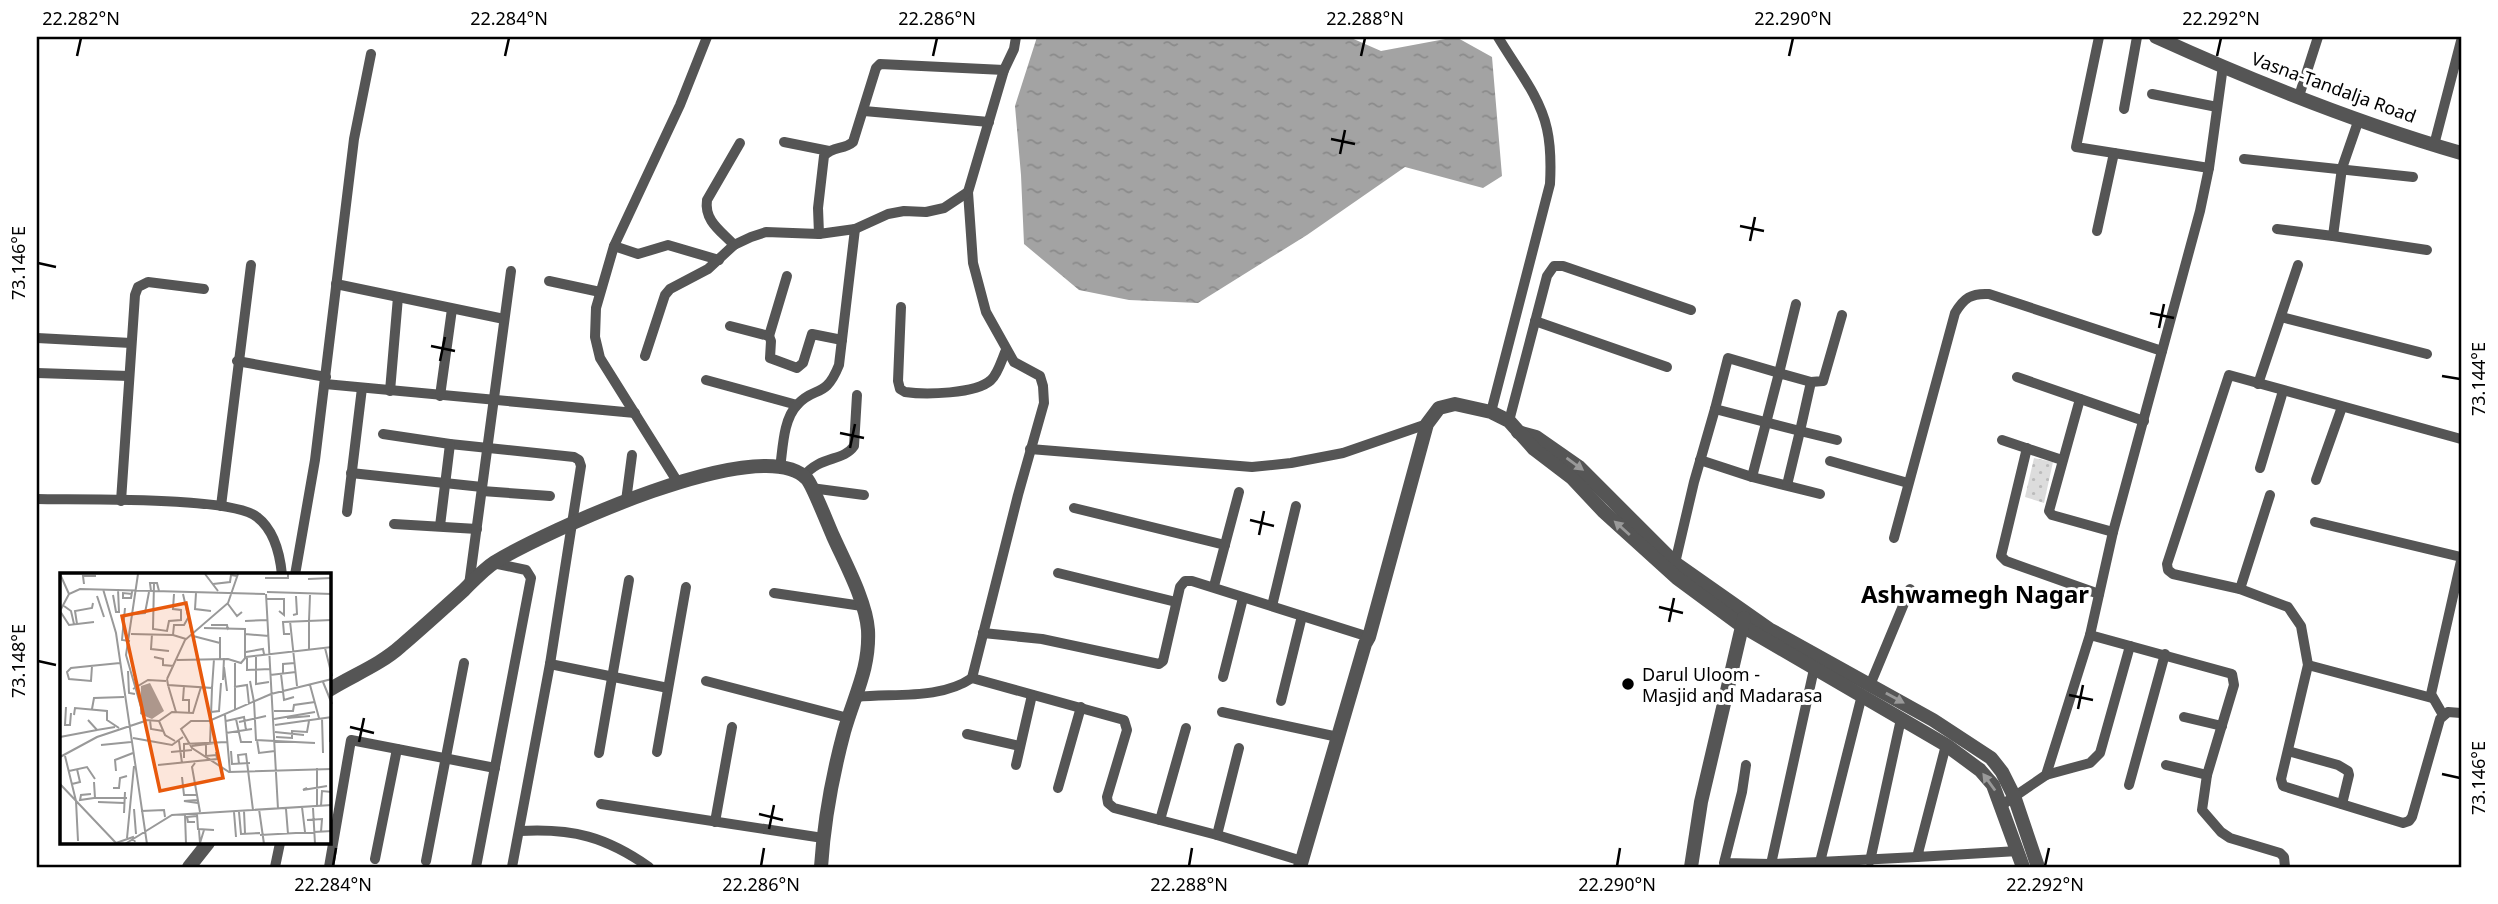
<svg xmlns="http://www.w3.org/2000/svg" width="2498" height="904" font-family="'Noto Sans',sans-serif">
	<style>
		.grass { fill: url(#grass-dots) }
		.water { fill: url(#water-ripples) }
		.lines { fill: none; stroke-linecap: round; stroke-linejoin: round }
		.minor { stroke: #555; stroke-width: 10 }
		.tertiary { stroke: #555; stroke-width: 14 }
		.oneway { fill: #999 }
		.ticks { fill: none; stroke: #000; stroke-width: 2.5 }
		.poi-dot { fill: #000; stroke: #fff; stroke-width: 2.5 }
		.labels { text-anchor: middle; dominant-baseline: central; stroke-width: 6; stroke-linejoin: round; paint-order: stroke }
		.street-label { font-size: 18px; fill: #000; stroke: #fff }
		.poi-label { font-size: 18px; fill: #000; stroke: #fff; text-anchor: start }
		.district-label { font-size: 24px; font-weight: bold; fill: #000; stroke: #fff }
		.inset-road { fill: none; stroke: #999; stroke-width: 2 }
		.view { fill: #e8590c; fill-opacity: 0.15; stroke: #e8590c; stroke-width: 3.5 }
		.inset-edge { fill: none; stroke: #000; stroke-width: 3.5 }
		.neatline { fill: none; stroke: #000; stroke-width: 2.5 }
		.ticks-label { font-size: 18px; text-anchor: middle; fill: #000 }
	</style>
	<defs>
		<pattern id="grass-dots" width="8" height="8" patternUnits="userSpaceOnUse" patternTransform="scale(1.75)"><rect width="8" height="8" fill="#dcdcdc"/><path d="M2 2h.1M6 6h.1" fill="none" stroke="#bbb" stroke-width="1.8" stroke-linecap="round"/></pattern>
		<pattern id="water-ripples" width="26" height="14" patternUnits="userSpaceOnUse" patternTransform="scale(1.75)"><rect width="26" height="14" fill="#a3a3a3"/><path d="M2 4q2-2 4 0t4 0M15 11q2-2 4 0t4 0" fill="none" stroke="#8b8b8b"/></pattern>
	</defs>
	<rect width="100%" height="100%" fill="#fff"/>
	<!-- grass -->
	<polygon class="grass" points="2034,458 2053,462 2044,503 2025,497"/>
	<!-- water -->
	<polygon class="water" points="1037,37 1349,37 1381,51 1456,37 1492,57 1502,176 1483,188 1405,167 1307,235 1198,303 1129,300 1079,290 1024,244 1021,175 1015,106"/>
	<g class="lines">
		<!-- minor -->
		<g class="minor">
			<polyline points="1016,37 1014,49 1004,70 968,192 973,263 986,312 1014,362 1040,376 1043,386 1044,403 1018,495 972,678 1124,720 1127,730 1107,797 1108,803 1114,808 1217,835 1302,861"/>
			<polyline points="2099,37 2076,147 2209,168"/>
			<polyline points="2152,94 2217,107"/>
			<polyline points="2299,96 2318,37"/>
			<polyline points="2124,109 2137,37"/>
			<polyline points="864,111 989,122"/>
			<polyline points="784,142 829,151"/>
			<polyline points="2434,145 2461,41"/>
			<polyline points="2244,159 2413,177"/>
			<polyline points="2277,229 2333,236 2342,168 2359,119"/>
			<polyline points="2097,231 2114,153"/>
			<path d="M819,234l-1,-26 6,-52c8,-10 20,-6 29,-14l23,-74 4,-4 124,6"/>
			<polyline points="2333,236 2427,250"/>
			<path d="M734,245c-13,-14 -30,-24 -27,-45l33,-57"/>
			<polyline points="614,246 638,254 668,245 719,260"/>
			<polyline points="549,281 600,292"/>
			<polyline points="336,284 504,319"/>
			<path d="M901,307l-3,74 2,8 5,3c20,3 71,2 86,-12 7,-6 11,-21 15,-30"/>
			<polyline points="2281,317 2427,354"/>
			<polyline points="1535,321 1667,367"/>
			<polyline points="730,326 769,336 771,341 770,358 797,368 803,363 812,334 842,340"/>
			<polyline points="769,336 787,276"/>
			<polyline points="37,338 131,343"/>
			<polyline points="645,356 665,295 670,289 708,269 734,245 751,237 766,232 819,234 855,229 888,214 904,211 926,212 944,208 968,192"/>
			<polyline points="237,361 326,377"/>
			<polyline points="37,373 129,376"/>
			<polyline points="2017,377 2144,421"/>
			<polyline points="706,380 797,405"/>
			<polyline points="325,384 635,413"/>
			<polyline points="2258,384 2298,265"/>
			<polyline points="390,391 398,297"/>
			<polyline points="440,396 452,309"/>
			<polyline points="2080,399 2049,511 2052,515 2113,532"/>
			<polyline points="1715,409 1728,358 1779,373 1796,304"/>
			<path d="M1491,412l59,-228c1,-19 1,-37 -3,-55 -7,-33 -32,-63 -49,-92"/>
			<polyline points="1509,421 1547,276 1554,266 1563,266 1691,310"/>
			<polyline points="383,434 450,444 574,457 579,460 581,466 550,664 512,867"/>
			<polyline points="2461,439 2229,375 2167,564 2168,570 2173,574 2240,589 2288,607 2301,626 2308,665 2281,779 2283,786 2403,823 2409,821 2412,817 2440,719 2448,712 2461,713"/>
			<polyline points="2002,440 2062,460"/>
			<polyline points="2027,448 2001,556 2006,561 2099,594"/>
			<polyline points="1030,449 1252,467 1291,463 1343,453 1427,424"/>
			<polyline points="1700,460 1752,477 1820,494"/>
			<polyline points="1830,461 1908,483"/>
			<path d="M780,468c3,-20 3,-48 17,-63 18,-20 28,-5 42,-40l16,-136"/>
			<polyline points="2260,468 2283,391"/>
			<polyline points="351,473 482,487"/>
			<path d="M803,477c17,-22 40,-15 51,-31l3,-51"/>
			<polyline points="1752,477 1779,373 1811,382"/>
			<polyline points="2316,480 2342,407"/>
			<polyline points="677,481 600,358 595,337 596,308 614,246 680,105 707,37"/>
			<polyline points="1787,485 1800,431 1837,440"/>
			<polyline points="811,488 864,495"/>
			<polyline points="482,491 550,496"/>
			<path d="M37,499c39,1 196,-3 220,18 17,13 23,37 25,58"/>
			<polyline points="121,501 135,295 138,287 148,282 204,289"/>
			<polyline points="626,501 632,455"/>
			<polyline points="221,506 251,265"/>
			<polyline points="1074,508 1225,545"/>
			<polyline points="347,512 362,388"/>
			<polyline points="2315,522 2461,557"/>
			<polyline points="394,524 477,529"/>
			<polyline points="440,526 450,444"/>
			<path d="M1894,538l61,-225c9,-15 16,-20 34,-19l173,57"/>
			<polyline points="1675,563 1694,482 1715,409 1800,431 1811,382 1823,381 1842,315"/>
			<polyline points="1058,573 1176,602"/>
			<polyline points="295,575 315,460 354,139 371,54"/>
			<polyline points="469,585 511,271"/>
			<polyline points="1214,586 1239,492"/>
			<polyline points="2240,589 2270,495"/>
			<polyline points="774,593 862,606"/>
			<polyline points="1272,606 1296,506"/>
			<polyline points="983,633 1042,639 1159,664 1163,661 1180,587 1185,581 1192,581 1369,637"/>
			<polyline points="2090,635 2113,532 2200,211 2209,168 2223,66"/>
			<polyline points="550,664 668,688"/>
			<polyline points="2308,665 2432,698"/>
			<polyline points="1814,669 1771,864 1820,862"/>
			<polyline points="1223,677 1243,598"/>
			<polyline points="706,681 848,718"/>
			<polyline points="1870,685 1910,589"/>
			<polyline points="1862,695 1820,862 1917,857"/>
			<path d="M857,697c36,-4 83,3 115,-19"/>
			<polyline points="1281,701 1302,616"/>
			<polyline points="1222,712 1338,737"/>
			<polyline points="2443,715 2431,694 2461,561"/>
			<polyline points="2184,717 2222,726"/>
			<polyline points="967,734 1020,746"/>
			<polyline points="1946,745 1917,857 2018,851"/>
			<polyline points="2288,751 2338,765 2348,771 2349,775 2342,804"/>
			<polyline points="657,752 686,587"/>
			<polyline points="599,753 629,580"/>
			<polyline points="1016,765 1032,695"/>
			<polyline points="1746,765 1742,792 1724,863 1771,864"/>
			<polyline points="2166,765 2207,775"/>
			<polyline points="2046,775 2090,763 2100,753 2130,646"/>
			<polyline points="2129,785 2165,654"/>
			<polyline points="1058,788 1081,707"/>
			<polyline points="601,804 823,838"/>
			<polyline points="2002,805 2046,775 2090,635 2232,674 2234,685 2207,775 2202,810 2221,832 2230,838 2280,853 2284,857 2285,867"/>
			<polyline points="1160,820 1186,728"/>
			<polyline points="715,822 732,727"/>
			<path d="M520,831c53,-3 86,6 129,36"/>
			<polyline points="1217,835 1239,748"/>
			<polyline points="375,859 397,749"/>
			<polyline points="426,861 464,663"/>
			<polyline points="1870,861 1901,719"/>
			<polyline points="275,867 280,843"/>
			<polyline points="329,867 351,740 495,768"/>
			<polyline points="476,867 531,578 526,570 493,563"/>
		</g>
		<!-- tertiary -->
		<g class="tertiary">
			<path d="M2156,37c99,45 201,86 305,116"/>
			<polyline points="1518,432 1536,437 1579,467 1675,563 1769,629 1933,720 1991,758 2002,772 2014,796 2038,867"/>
			<path d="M329,690c24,-15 51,-25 72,-44 21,-18 42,-37 63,-56 10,-10 20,-21 31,-28 48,-29 267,-132 312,-83 6,7 21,46 26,57 12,27 33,65 35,94 2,39 -14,66 -24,102 -12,45 -20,89 -23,135"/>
			<polyline points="189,867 208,843"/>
			<polyline points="1300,867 1365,644 1369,637 1427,424 1439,408 1455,404 1491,412 1509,421 1534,449 1572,478 1603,511 1677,578 1742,626 1946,745 1980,770 1993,785 2023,867"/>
			<polyline points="1691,867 1701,802 1744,618"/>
		</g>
	</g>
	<!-- one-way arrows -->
	<defs><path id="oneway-solid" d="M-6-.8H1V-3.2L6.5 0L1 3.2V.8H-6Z" transform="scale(1.75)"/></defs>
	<g class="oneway">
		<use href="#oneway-solid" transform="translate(1575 464) rotate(36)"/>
		<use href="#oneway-solid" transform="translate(1622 528) rotate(-138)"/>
		<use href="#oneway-solid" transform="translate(1895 698) rotate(29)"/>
		<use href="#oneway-solid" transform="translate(1989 782) rotate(-126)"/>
	</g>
	<!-- ticks -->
	<path class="ticks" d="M77,56l4,-18M505,56l4,-18M933,56l4,-18M1361,56l4,-18M1789,56l4,-18M2217,56l4,-18M1331,139l24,5M1340,154l5,-24M1740,226l24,5M1750,241l5,-24M38,263l18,4M2150,313l24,5M2159,328l5,-24M431,346l24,5M440,361l5,-24M2442,376l18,3M840,433l24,5M850,448l5,-24M1250,520l24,6M1259,535l5,-24M1659,607l24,6M1669,622l5,-24M38,661l18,4M2069,695l24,5M2078,709l5,-24M350,727l24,6M359,742l5,-24M2442,774l18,4M759,814l24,6M769,829l5,-24M333,866l3,-18M761,866l3,-18M1189,866l3,-18M1617,866l3,-18M2045,866l4,-18"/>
	<!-- markers -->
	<circle class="poi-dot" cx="1628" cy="684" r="7"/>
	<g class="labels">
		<!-- street labels -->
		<g class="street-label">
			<text transform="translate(2334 87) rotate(20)">Vasna-Tandalja Road</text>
		</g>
		<!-- poi labels -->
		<g class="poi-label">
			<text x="1642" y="674">Darul Uloom -<tspan x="1642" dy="21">Masjid and Madarasa</tspan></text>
		</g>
		<!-- district labels -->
		<g class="district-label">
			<text x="1975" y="593">Ashwamegh Nagar</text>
		</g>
	</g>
	<!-- overview -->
	<g transform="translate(60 573)">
		<rect width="271" height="271" fill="#fff"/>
		<path d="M90,110l14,28 -12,8 -12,-5 1,-28z" fill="#a3a3a3"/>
		<path class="inset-road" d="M0,1l9,20M145,1l13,17M205,5h23v-4M248,6l24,-1M94,10l-1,46 14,2 2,-10 12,-1v-10l-8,-1 1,-15M24,11l-1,-8h13M153,11l17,-2 1,-7 6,1M43,16l13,44 31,211M91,18l-1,-8h7l2,8M207,19l65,2M136,20l-1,16 16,2M72,21l-9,-1v5h8l1,-6v-2M123,21l15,65M206,21l12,215M53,22l3,17h3l-1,-23M37,23l7,21M207,26h17v16l-5,-4M168,31l9,12 5,-4M4,33l7,5 3,13M65,35l-3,32 8,1M0,38l9,14 25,-3M0,38l9,-17 11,-5 185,5M74,41l11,-1 4,-21M233,42l4,-1 -1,-18M185,48l23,-1M230,48l7,65M249,48v29M249,48l1,-26M17,51l-2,-13 17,-3 1,-5M151,52h16l1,5M144,55l41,1v29M71,61l42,1M92,61l-1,15 18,2M185,61l24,2M230,61h-6l-1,-12 49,-2M133,63l27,7M126,66l-13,-4 1,-10h10l4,-7M265,75l7,28M186,79l17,-3 1,5M196,82v29l13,-2M94,84l9,2v6l11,1M187,84v13l23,-1M160,86v-22M117,87l51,-1 13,4 5,-6 86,-10M32,93l-1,15 -22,-2 -2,-7 4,-4 19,-2 30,-3M164,94l3,24M68,98l1,22 6,1M221,101l3,26 10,-3M223,101v-10l12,-1M210,102l26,-3M107,106l18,-39 43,-37 10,-29M107,106l1,6 44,3 -2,55M272,106l-61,15 -62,27h-18l-10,8 11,19 37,24 103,-3M163,107l1,-22M190,108l4,21M263,109l9,22M108,112l8,27M250,112l9,33M124,113l-1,14h6v13M174,114l13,-2 2,19M152,115l2,-29M73,116l15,-9 18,1M194,128l2,39 59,3M6,134l-1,18h5l1,-12M32,136l2,-11 30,-1M175,137v-47M214,138h19l1,-6 21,-3M151,139l8,-1 2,-28M14,142l1,-7 32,3v9l12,8M165,142l5,57M227,145l23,-2M262,145l1,35M176,146l5,23h11M214,146l41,-7M28,147l9,10 18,-3M85,147l14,1 13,-9 21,1 8,-26M90,147l1,9 12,2M99,148l6,14 10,6M166,148l18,-4 2,13M179,149l27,-6M215,152l57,-8M215,159l29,3M166,160l26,-4M0,164l37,-7M216,164l16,1v-7l15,1 2,-11M73,165l39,7 11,-8M197,167l2,13 16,-2M119,168l3,22M270,169v-25M41,172l30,-3M146,172v11l11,-1M132,173l23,-3M171,178l1,13 18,-1M111,179l21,-2M5,183l11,45 2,40M0,184l37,-20 48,-16 -19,-66 12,-81M124,185v-14l43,-2M135,190l-3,4 8,45M179,191l-1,-9 8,-1 7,56M98,192l59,-6 -1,-7M9,198l18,-4 8,12M56,198l-1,-11 18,-7M122,204l2,18h12M34,209l1,16h32M0,211l56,59M12,211l8,-2 -3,-13M53,215h6l1,-10 7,-2M247,215l-4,2 24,-4M31,221l-10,1 -1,5 14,-2M137,227l-13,1 14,2M38,229l26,1M257,233v-38M261,233l1,-15 10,1M242,234l3,25M253,235l2,36M74,236l2,25M199,236l5,35M226,236l2,25M81,238l23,-1 1,7M184,238l1,22M174,239l2,25M179,239l2,22 19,-1M64,240l1,-21M137,241l1,15 16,1M125,242l1,29M247,247l15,-1 -1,13M135,249h-7l-1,-5 10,-1M139,257l1,13 4,-13M200,262l72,-4M67,265l7,-72M56,270l17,-6 2,5M65,271l47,-29 160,-10"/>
		<path class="view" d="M126,30l37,175 -63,13 -38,-175z"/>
		<rect width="271" height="271" class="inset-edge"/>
	</g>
	<!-- border -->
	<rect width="2498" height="904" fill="none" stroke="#ffffff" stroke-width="77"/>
	<rect x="38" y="38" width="2422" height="828" class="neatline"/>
	<g class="ticks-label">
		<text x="81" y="25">22.282°N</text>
		<text x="509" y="25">22.284°N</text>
		<text x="937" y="25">22.286°N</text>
		<text x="1365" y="25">22.288°N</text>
		<text x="1793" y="25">22.290°N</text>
		<text x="2221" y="25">22.292°N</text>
		<text transform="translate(19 263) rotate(-90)" y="6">73.146°E</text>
		<text transform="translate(2479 379) rotate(-90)" y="6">73.144°E</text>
		<text transform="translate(19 661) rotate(-90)" y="6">73.148°E</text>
		<text transform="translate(2479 778) rotate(-90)" y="6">73.146°E</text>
		<text x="333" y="891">22.284°N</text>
		<text x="761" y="891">22.286°N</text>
		<text x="1189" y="891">22.288°N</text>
		<text x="1617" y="891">22.290°N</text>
		<text x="2045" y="891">22.292°N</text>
	</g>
</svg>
